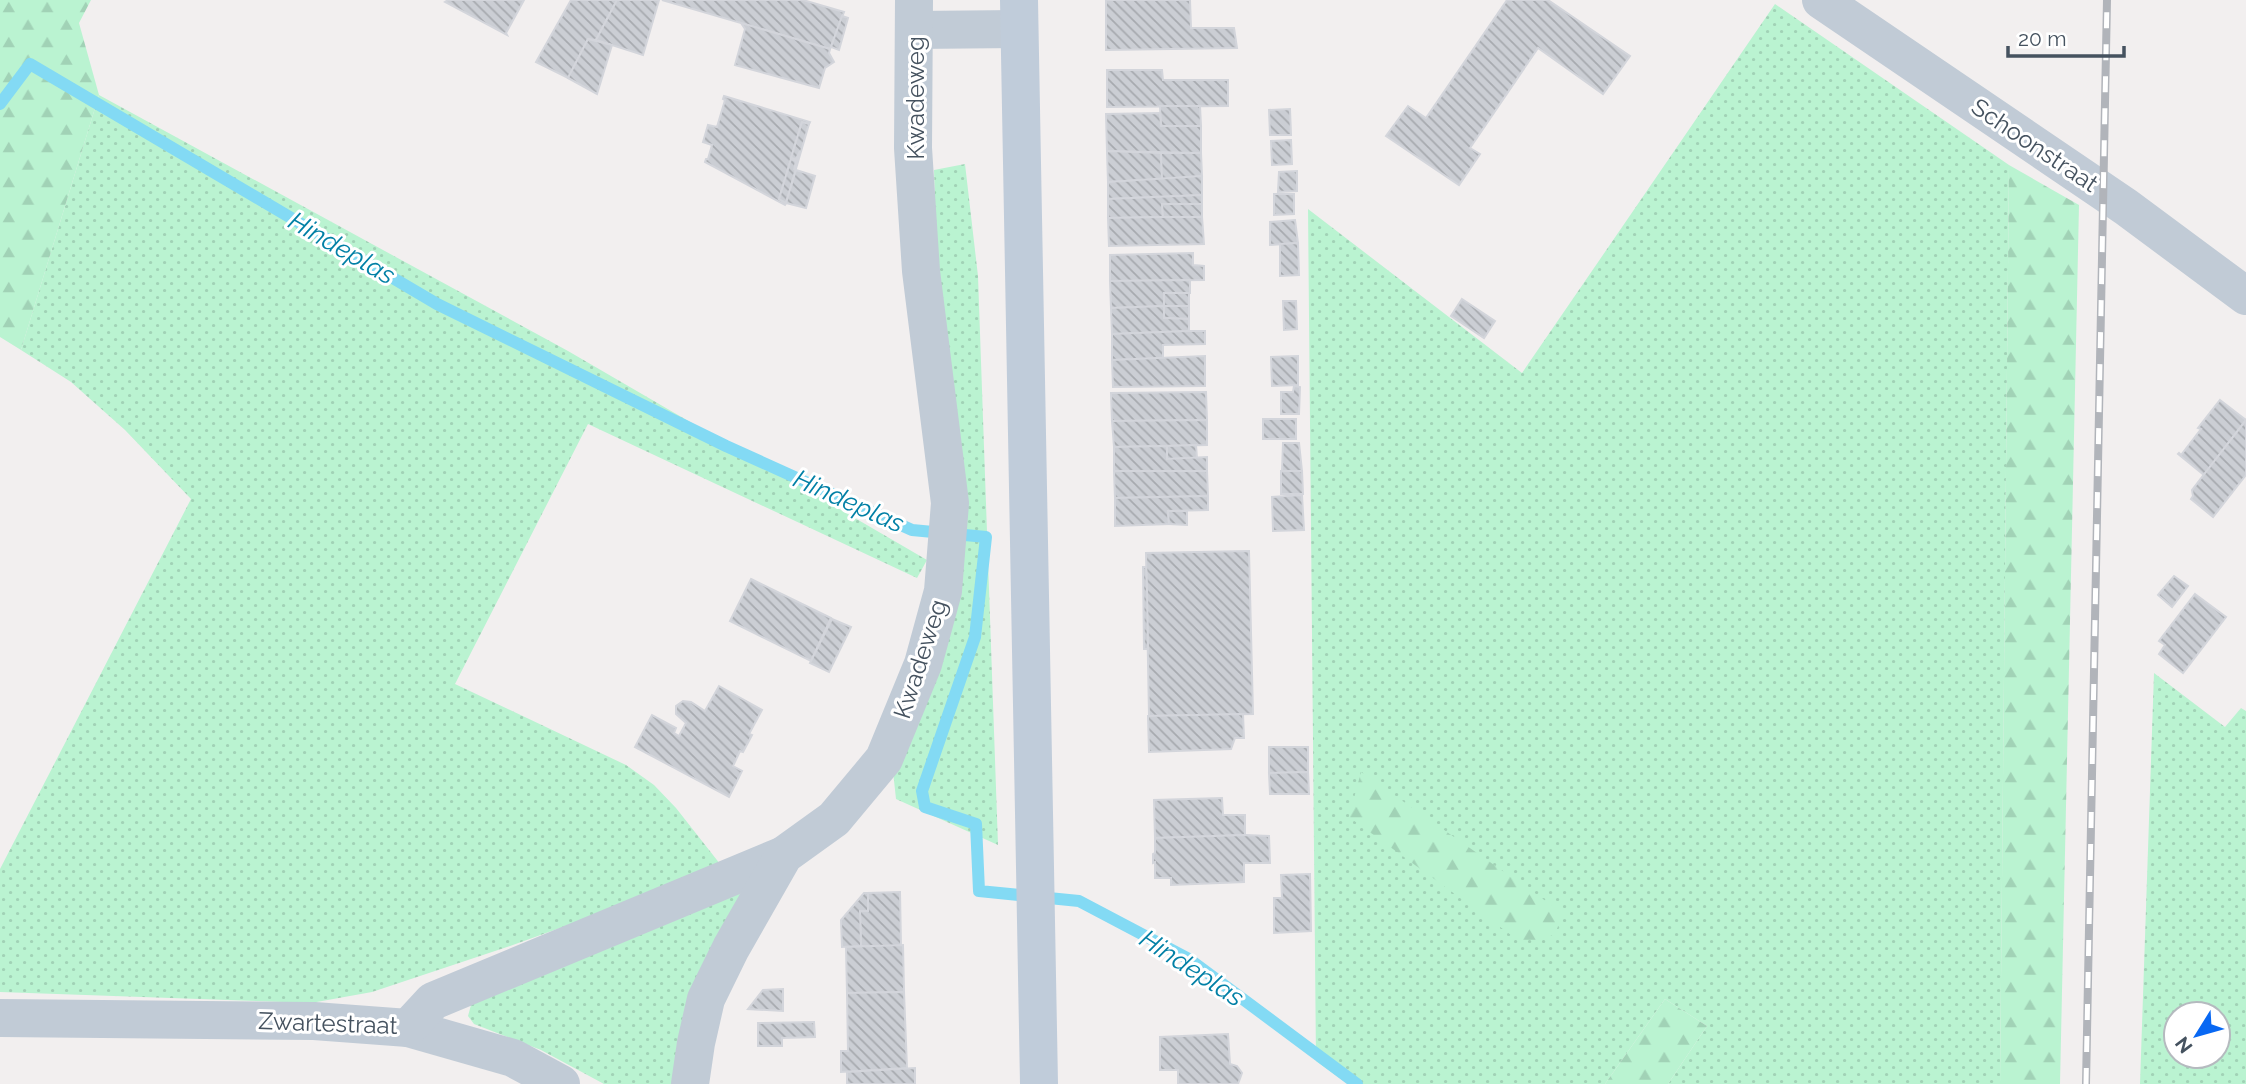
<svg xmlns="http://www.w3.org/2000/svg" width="2246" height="1084" font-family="Raleway,sans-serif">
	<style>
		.grass { fill: url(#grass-dots); fill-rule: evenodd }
		.forest { fill: url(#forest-firs) }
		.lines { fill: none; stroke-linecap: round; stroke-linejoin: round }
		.stream { stroke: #83daf4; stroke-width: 12 }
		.building { fill: url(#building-back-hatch); stroke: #d3d5db; stroke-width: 2 }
		.minor { stroke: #c1cbd6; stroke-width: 38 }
		.tertiary { stroke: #c1cbd6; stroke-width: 38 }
		.secondary { stroke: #c0ccda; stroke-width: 38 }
		.rail-casing { stroke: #b1b4ba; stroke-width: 8 }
		.rail { stroke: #fff; stroke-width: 5; stroke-dasharray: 16; stroke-linecap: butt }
		.labels { text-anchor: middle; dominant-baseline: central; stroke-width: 6; stroke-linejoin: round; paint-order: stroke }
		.street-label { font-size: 24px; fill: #45525f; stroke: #fff }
		.water-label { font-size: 26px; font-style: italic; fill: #0280a6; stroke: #fff }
	</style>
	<defs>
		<pattern id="grass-dots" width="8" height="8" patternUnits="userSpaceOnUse" patternTransform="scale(1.75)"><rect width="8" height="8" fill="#baf3d1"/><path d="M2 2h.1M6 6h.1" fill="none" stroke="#a1d2b6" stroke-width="1.8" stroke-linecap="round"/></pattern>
		<pattern id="forest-firs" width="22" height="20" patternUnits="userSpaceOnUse" patternTransform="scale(1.75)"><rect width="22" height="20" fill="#baf3d1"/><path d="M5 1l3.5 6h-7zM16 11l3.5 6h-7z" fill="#a1d2b6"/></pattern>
		<pattern id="building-back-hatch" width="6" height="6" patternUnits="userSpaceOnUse" patternTransform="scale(1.75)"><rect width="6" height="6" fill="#cbced4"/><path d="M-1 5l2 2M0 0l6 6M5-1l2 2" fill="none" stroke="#a7aaaf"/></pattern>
	</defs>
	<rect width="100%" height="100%" fill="#f2efef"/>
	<!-- grass -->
	<g class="grass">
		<polygon points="1775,4 2009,165 2000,1084 1668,1084 1707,1026 1665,999 1605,1084 1348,1084 1316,1061 1308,209 1522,373"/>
		<polygon points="99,95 568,351 927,560 917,578 588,424 455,684 626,765 654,785 676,808 724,869 507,947 372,992 311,1003 0,992 0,869 191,499 125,430 71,382 21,350"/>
		<polygon points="965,164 978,276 998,845 896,799 892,762 948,625 934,170"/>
		<path d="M2154,673l71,54 16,-19 5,3v373h-106zM2176,1014h42v42h-42z"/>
		<polygon points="738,888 742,900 675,1084 604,1084 541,1050 474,1024 468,1016 471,1005"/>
	</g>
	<!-- forest -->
	<g class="forest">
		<polygon points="0,0 91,0 79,23 99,95 21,350 0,337"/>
		<polygon points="2009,165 2079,205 2060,1084 2000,1084"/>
		<polygon points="1361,772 1563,913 1555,934 1541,940 1518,940 1349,817"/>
		<polygon points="1665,999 1707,1026 1668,1084 1605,1084"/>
	</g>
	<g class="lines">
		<!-- stream -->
		<polyline class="stream" points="0,104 30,64 437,304 726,446 912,530 986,537 975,637 922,791 925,807 976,824 979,891 1079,901 1189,959 1357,1084"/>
	</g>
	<!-- building -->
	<g class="building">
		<polygon points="448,0 524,0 506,33 507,35 445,2"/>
		<polygon points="571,0 617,0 596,40 588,39 568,78 536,62"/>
		<polygon points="617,0 659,0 643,55 596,40"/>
		<polygon points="662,0 803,0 844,12 830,49"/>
		<polygon points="1106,0 1190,0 1191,28 1234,28 1237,48 1106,50"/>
		<polygon points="1507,0 1548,0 1630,56 1603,94 1538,48 1470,148 1480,154 1459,185 1386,136 1408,106 1426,118"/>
		<polygon points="842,16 848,18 839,50 831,47"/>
		<polygon points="741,23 830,49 829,53 834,62 825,68 819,88 735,65 745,29"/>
		<polygon points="588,39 612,45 597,94 568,78"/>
		<polygon points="1107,70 1162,70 1163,80 1228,80 1228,106 1107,107"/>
		<polygon points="724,96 810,122 809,124 802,122 791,158 796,159 800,151 794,170 796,161 791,159 779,199 786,203 785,205 705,162 706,159 708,159 712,145 703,142 708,125 717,127 725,100 723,99"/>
		<polygon points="1160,106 1200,106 1201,126 1161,126"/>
		<polygon points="1290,109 1291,135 1270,135 1269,110"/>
		<polygon points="1160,113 1161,126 1201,126 1201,153 1107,151 1106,114"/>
		<polygon points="802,122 809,124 786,203 779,199 791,159 796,161 794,170 800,151 796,159 791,158"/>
		<polygon points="1291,140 1292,164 1272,165 1271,141"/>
		<polygon points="1107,151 1161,153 1162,179 1108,182"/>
		<polygon points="1161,153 1201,153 1202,176 1162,179"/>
		<polygon points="796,170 815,176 806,208 786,203"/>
		<polygon points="1297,171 1297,191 1278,192 1279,172"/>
		<polygon points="1202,176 1202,195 1108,199 1108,182"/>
		<polygon points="1274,194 1294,194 1294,214 1274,215"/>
		<polygon points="1202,195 1202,204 1162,204 1163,217 1108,218 1108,199"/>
		<polygon points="1162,204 1202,204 1202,217 1163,217"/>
		<polygon points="1163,217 1202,217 1204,244 1109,246 1108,218"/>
		<polygon points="1295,220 1298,243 1270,245 1270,222"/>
		<polygon points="1298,243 1299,275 1280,276 1280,244"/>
		<polygon points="1193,253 1193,265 1204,266 1204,280 1110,281 1110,255"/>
		<polygon points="1190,280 1190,293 1164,293 1164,306 1111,308 1110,281"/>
		<rect x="1164" y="293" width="25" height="13"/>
		<polygon points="1462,299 1495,321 1484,338 1451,316"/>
		<polygon points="1283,301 1296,301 1297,329 1284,330"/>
		<polygon points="1164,306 1189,306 1189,319 1164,318"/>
		<polygon points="1164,306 1164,318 1189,319 1189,331 1112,334 1111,308"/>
		<polygon points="1189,331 1205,331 1205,344 1163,345 1163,358 1112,360 1112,334"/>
		<polygon points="1205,356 1205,386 1113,387 1112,360"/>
		<polygon points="1298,356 1298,385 1272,386 1271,357"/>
		<polygon points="1294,386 1300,387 1299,414 1281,414 1281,392 1293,392"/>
		<polygon points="1206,392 1207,420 1112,421 1111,393"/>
		<polygon points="2220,400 2246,420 2204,475 2178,454 2179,453 2181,455 2201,429 2198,428"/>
		<rect x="1263" y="419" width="33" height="20"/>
		<polygon points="1207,420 1207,445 1114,447 1112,421"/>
		<polygon points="2246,420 2246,475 2213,517 2191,499 2193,496 2192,490"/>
		<polygon points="1283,443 1299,443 1302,471 1282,471"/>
		<polygon points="1196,445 1197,458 1167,459 1167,446"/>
		<polygon points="1167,446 1167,459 1207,457 1207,471 1114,471 1114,447"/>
		<polygon points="1114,471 1207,471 1208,496 1115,498"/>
		<polygon points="1281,471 1302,471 1303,494 1281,494"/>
		<polygon points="1302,495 1304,530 1273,531 1272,497"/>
		<polygon points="1208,496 1208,510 1168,511 1169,524 1115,526 1115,498"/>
		<polygon points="1168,511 1187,511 1187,525 1169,524"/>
		<polygon points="1249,551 1253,714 1148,716 1149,716 1146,553"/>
		<polygon points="1143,567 1146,567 1147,590 1148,649 1144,649"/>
		<polygon points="2174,576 2188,586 2172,607 2158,595"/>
		<polygon points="751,579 831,618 811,661 730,621"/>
		<polygon points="2195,594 2226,617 2183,673 2159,654 2165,645 2159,641"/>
		<polygon points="832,619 851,627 829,672 810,663"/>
		<polygon points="719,686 762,710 749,734 752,735 743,752 740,751 733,766 742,771 729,797 635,747 652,715 676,728 674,733 679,736 686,723 676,714 676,706 683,701 691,702 705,711"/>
		<polygon points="1243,714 1244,738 1235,738 1231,749 1149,752 1148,716"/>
		<polygon points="1269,747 1308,747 1308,772 1269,773"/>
		<polygon points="1308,772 1309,794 1270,794 1269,773"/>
		<polygon points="1222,798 1223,815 1245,815 1245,835 1155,838 1154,800"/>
		<polygon points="1245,835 1269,836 1270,863 1244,863 1244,882 1171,885 1171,878 1155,878 1155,862 1153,863 1153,854 1155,853 1155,838"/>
		<polygon points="1310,874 1311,931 1274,933 1274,898 1282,898 1281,875"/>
		<polygon points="900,892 901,946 861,946 860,911 868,911 868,893"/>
		<polygon points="864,893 868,893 868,911 860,911 861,946 842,947 841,920"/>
		<polygon points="903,945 904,992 847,993 846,947"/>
		<polygon points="783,989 783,1011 748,1009 763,990"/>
		<polygon points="904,992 907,1068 841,1072 841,1051 848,1051 847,993"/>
		<polygon points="814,1022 815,1037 782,1038 782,1046 758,1046 758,1023"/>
		<polygon points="1228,1034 1230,1064 1237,1066 1242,1073 1238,1084 1178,1084 1178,1070 1160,1070 1160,1037"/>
		<polygon points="915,1068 915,1084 847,1084 847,1072"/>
	</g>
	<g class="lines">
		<!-- minor -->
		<g class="minor">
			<polyline points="915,30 1019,29"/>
			<polyline points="0,1018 314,1021 408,1028 513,1058 561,1084"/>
			<polyline points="408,1028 433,1001 784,855"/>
			<polyline points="690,1084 696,1043 706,999 731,948 784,855 834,819 884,759 923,664 943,591 950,503 921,271 913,148 914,0"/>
		</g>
		<!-- tertiary -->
		<polyline class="tertiary" points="1821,0 2126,207 2246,296"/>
		<!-- secondary -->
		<polyline class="secondary" points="1019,0 1039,1084"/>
		<!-- rail casing -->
		<g class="rail-casing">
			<polyline id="rail" points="2086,1084 2107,0"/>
		</g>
		<!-- rail -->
		<use href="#rail" class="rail"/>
	</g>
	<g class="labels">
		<!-- street labels -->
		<g class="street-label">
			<text transform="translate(915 98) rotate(-90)">Kwadeweg</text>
			<text transform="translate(2035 145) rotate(34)">Schoonstraat</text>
			<text transform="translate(920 659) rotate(-72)">Kwadeweg</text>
			<text transform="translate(328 1023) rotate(2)">Zwartestraat</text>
		</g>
		<!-- water labels -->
		<g class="water-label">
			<text transform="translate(342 248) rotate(30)">Hindeplas</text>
			<text transform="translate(849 501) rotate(24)">Hindeplas</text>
			<text transform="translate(1192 968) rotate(33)">Hindeplas</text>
		</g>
	</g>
	<!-- north arrow -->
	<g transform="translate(2197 1035) rotate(233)"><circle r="33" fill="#ffffff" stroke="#b5babf" stroke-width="2"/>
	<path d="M0-5L12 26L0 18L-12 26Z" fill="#0868f3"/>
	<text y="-10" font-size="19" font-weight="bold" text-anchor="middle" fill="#45525f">N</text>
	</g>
	<!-- scale -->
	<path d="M2008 46v10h116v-10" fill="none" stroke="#45525f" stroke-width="3.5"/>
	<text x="2018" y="46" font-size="21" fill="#45525f" stroke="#ffffff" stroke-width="5" paint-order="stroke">20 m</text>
</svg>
